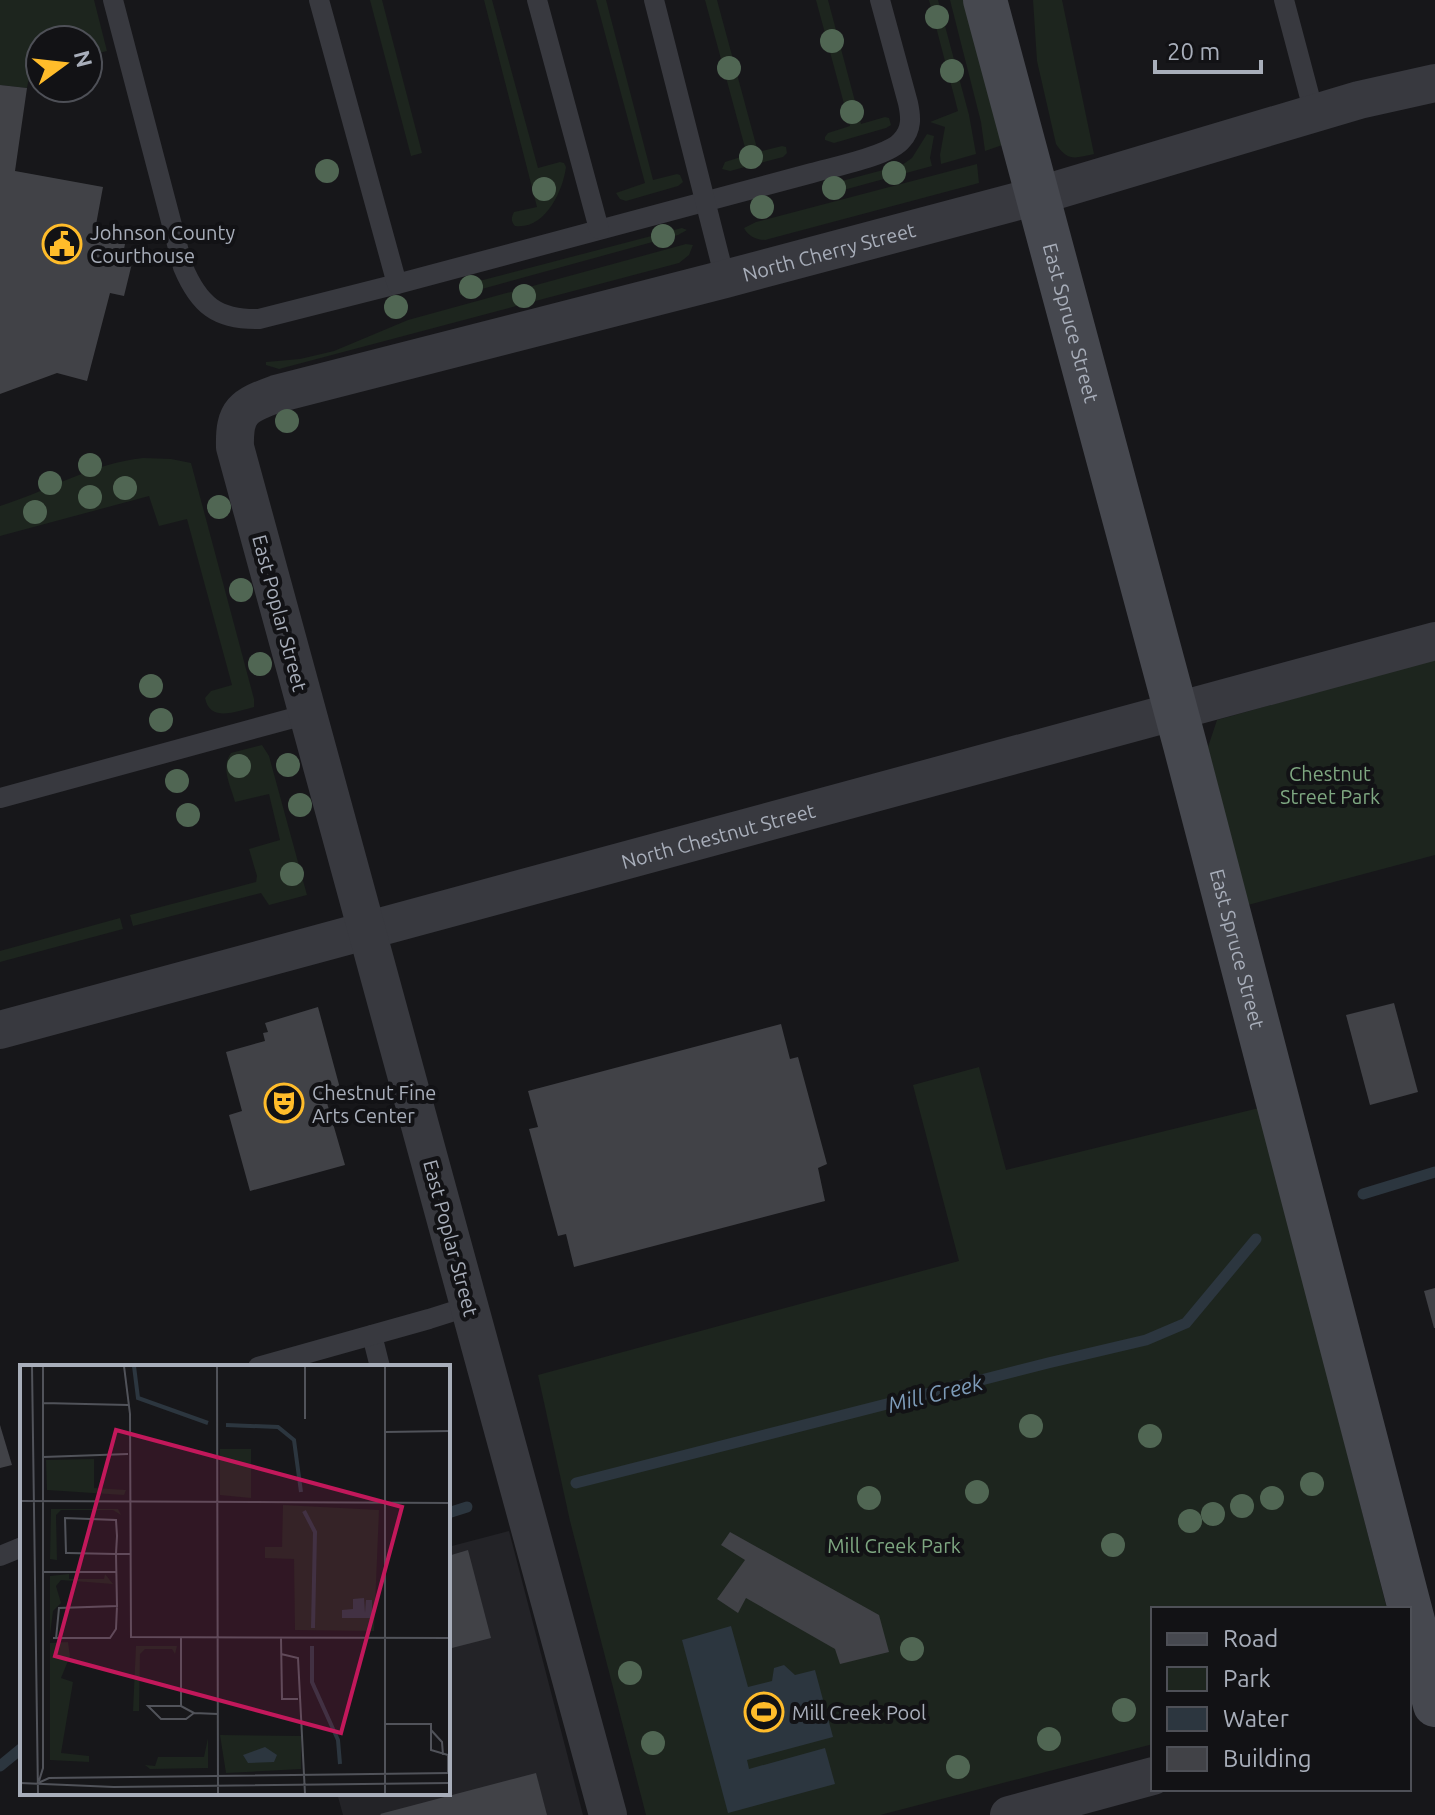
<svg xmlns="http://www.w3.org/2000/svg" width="1435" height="1815" font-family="Ubuntu,sans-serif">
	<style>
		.built { fill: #232327 }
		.green { fill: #1d251e }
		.water { fill: #2c363f }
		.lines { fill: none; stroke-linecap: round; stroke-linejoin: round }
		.stream { stroke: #2c363f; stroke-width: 11 }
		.building { fill: #414247 }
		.lane { stroke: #38393f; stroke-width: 20 }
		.street { stroke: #38393f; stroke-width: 38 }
		.secondary { stroke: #46484f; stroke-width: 44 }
		.tree { fill: #506653 }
		.labels { text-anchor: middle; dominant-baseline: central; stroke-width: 8; stroke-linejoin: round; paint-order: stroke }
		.poi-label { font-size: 20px; fill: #a8aeba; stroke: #121215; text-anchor: start }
		.street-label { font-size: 20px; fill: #a8aeba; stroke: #121215 }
		.park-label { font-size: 20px; fill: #7ea781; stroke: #121215 }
		.water-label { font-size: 22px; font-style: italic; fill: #7d9bb8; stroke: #121215 }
		.inset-river { fill: none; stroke: #2c363f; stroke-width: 4 }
		.inset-road { fill: none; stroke: #51535a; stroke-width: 2 }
		.view { fill: #c2185b; fill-opacity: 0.15; stroke: #c2185b; stroke-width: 4 }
		.inset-edge { fill: none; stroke: #a8aeba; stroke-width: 4 }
	</style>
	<rect width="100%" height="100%" fill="#17171a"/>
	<!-- built -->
	<polygon class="built" points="509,1531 583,1815 343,1815 337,1793 448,1793 448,1547"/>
	<!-- green -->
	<g class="green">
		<polygon points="0,0 94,0 107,51 88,56 88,40 40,40 40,69 30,72 27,88 0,85"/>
		<polygon points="370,0 382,0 422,153 411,156"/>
		<path d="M484,0h8l46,168 22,-6 4,1 2,4c-3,24 -21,63 -51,59 -4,-5 -4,-8 -1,-14l23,-5z"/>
		<polygon points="596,0 606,0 653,180 677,174 680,175 683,182 678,186 626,201 620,199 616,193 645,183"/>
		<polygon points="705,0 717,0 758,152 782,146 786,147 787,153 783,157 730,171 722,169 725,162 747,155"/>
		<polygon points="816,0 828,0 861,124 885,117 889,118 891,125 886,128 834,143 825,140 825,137 828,133 850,126"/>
		<polygon points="929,0 938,0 969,115 976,154 941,164 940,155 945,127 930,122 958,111"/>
		<polygon points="950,0 963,0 987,73 1008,143 985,151 981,122"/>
		<path d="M1033,0h29l32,154c-19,4 -26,8 -38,-10l-19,-83z"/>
		<polygon points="927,134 934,136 930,158 932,166 825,195 823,186 902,165 912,158"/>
		<path d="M977,164l2,19 -214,57c-9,0 -17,-4 -21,-12l12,-6z"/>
		<polygon points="682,228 687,230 678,235 460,295 460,286"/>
		<polygon points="686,244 693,245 689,255 679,263 279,369 266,365 266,362 300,359 334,351 408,320"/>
		<path d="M143,458l28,1 20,4 63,236v8c-17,4 -44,16 -49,-9l6,-7 21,-6 -45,-166 -28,7 -10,-30 -149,40v-30c48,-15 93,-43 143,-48z"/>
		<polygon points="1435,659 1435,855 1248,905 1208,747 1217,720"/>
		<path d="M262,745l7,11 38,139 -38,10 -8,-12 -128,33 -3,-11 126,-33 1,-6 -8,-27 31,-9 -11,-46 -34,8c-4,-16 -15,-34 -4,-49z"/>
		<polygon points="120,918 123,929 0,962 0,951"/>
		<polygon points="979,1067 1006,1170 1259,1108 1387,1609 1153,1609 1153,1744 880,1815 646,1815 570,1521 538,1375 959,1261 913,1085"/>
	</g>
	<!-- water -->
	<polygon class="water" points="731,1626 748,1687 772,1681 774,1668 784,1665 795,1675 815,1670 833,1737 747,1760 749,1769 825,1748 835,1784 728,1813 682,1640"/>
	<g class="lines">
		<!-- stream -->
		<g class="stream">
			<polyline points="1363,1194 1435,1172"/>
			<polyline points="576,1483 1048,1363 1146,1340 1186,1323 1256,1239"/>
			<polyline points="448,1513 467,1507"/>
			<polyline points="0,1766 22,1748"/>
		</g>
	</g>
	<!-- building -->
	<g class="building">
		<polygon points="0,85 27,88 15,171 103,187 95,230 126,239 124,249 135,251 124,296 110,293 87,381 57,373 0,394"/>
		<polygon points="1394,1003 1418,1092 1370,1105 1346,1015"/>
		<polygon points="318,1007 341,1092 325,1096 345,1165 250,1191 229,1115 242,1111 226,1052 265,1041 263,1033 268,1032 265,1023"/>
		<polygon points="781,1024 790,1059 798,1057 827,1164 818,1168 825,1201 574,1267 566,1234 558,1236 529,1129 538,1127 528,1091"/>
		<polygon points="1435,1288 1435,1328 1434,1328 1424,1291"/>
		<polygon points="0,1425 12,1465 0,1468"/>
		<polygon points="730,1532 879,1615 889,1652 840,1664 835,1649 746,1598 738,1613 717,1599 745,1560 721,1545"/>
		<polygon points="468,1550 491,1638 448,1649 448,1556"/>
		<polygon points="536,1773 547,1815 381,1815 380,1814"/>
	</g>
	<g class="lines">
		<!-- lane -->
		<g class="lane">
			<path d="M113,0l70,267c16,38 34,53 76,52l138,-35"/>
			<path d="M319,0l78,284 415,-111c21,-6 78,-17 90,-33 10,-11 9,-23 6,-37l-28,-103"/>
			<polyline points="537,0 599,229"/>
			<polyline points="654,0 725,279"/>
			<polyline points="1284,0 1314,113"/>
			<polyline points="0,798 308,714"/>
			<polyline points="372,1335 380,1367"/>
			<polyline points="258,1367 429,1319 470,1306"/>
			<polyline points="0,1556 22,1547"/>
		</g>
		<!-- street -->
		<g class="street">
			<path id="s1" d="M0,1030l1435,-389"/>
			<path id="s2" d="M608,1815l-373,-1368c-1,-36 8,-41 41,-53l449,-115 312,-83 322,-96 76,-17"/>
			<polyline points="1009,1815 1153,1776"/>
		</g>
		<!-- secondary -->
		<path class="secondary" id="s3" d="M985,0l200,745 250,960"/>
	</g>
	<!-- trees -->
	<g class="tree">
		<circle cx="937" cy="17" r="12"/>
		<circle cx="832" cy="41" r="12"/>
		<circle cx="729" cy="68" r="12"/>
		<circle cx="952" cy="71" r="12"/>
		<circle cx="852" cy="112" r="12"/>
		<circle cx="751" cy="157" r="12"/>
		<circle cx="327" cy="171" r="12"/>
		<circle cx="894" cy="173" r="12"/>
		<circle cx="834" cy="188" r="12"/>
		<circle cx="544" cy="189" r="12"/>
		<circle cx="762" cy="207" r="12"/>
		<circle cx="663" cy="236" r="12"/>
		<circle cx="471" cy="287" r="12"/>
		<circle cx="524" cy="296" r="12"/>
		<circle cx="396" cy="307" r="12"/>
		<circle cx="287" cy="421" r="12"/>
		<circle cx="90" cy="465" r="12"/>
		<circle cx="50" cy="483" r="12"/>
		<circle cx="125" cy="488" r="12"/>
		<circle cx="90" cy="497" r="12"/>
		<circle cx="219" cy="507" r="12"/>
		<circle cx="35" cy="512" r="12"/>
		<circle cx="241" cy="590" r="12"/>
		<circle cx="260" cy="664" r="12"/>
		<circle cx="151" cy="686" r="12"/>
		<circle cx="161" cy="720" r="12"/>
		<circle cx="288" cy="765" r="12"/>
		<circle cx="239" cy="766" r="12"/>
		<circle cx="177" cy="781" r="12"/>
		<circle cx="300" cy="805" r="12"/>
		<circle cx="188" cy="815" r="12"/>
		<circle cx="292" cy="874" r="12"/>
		<circle cx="1031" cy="1426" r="12"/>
		<circle cx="1150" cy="1436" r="12"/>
		<circle cx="1312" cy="1484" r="12"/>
		<circle cx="977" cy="1492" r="12"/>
		<circle cx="869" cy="1498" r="12"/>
		<circle cx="1272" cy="1498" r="12"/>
		<circle cx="1242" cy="1506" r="12"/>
		<circle cx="1213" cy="1514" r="12"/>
		<circle cx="1190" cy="1521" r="12"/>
		<circle cx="1113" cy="1545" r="12"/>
		<circle cx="912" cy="1649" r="12"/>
		<circle cx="630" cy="1673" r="12"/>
		<circle cx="1124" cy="1710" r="12"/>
		<circle cx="1049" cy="1739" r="12"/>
		<circle cx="653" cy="1743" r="12"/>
		<circle cx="958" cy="1767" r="12"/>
	</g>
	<!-- icons -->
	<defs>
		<g id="civic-ring" transform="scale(2)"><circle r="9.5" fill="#121215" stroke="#ffbc2a" stroke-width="1.5"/><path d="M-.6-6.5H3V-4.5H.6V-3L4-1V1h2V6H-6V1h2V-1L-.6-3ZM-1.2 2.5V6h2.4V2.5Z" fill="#ffbc2a"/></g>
		<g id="theatre-ring" transform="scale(2)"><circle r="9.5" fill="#121215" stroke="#ffbc2a" stroke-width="1.5"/><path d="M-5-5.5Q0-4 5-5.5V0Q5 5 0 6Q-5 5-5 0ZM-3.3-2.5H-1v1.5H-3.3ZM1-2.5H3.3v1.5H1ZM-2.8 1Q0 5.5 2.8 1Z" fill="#ffbc2a"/></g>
		<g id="stadium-ring" transform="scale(2)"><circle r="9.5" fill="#121215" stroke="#ffbc2a" stroke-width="1.5"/><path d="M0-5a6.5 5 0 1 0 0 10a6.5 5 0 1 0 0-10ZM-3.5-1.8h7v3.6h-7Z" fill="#ffbc2a"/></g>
	</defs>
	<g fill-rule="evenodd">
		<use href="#civic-ring" x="62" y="244"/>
		<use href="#theatre-ring" x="284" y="1103"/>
		<use href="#stadium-ring" x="764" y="1712"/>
	</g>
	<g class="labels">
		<!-- poi labels -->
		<g class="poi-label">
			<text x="90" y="232">Johnson County<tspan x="90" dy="23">Courthouse</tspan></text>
			<text x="312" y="1092">Chestnut Fine<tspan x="312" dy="23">Arts Center</tspan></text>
			<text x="792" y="1712">Mill Creek Pool</text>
		</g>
		<!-- street labels -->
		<g class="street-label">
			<text stroke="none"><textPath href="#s2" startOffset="2064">North Cherry Street</textPath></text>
			<text stroke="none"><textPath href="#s3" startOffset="334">East Spruce Street</textPath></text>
			<text transform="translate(280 613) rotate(75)">East Poplar Street</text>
			<text stroke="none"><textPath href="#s1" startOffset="744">North Chestnut Street</textPath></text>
			<text stroke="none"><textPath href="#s3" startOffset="982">East Spruce Street</textPath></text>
			<text transform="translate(451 1238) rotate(75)">East Poplar Street</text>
		</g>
		<!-- park labels -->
		<g class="park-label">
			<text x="1330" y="773">Chestnut<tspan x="1330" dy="23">Street Park</tspan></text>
			<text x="894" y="1545">Mill Creek Park</text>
		</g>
		<!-- water labels -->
		<g class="water-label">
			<text transform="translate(935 1393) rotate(-14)">Mill Creek</text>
		</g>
	</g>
	<!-- overview -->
	<g transform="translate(20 1365)">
		<rect width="430" height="430" fill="#17171a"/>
		<path d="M200,84h31v49l-31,-3zM74,94v29l32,2 -2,5 -77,-5 -1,-30zM263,140l96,5 -5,121 -79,-1 -1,-71 -29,-1v-11h17zM98,144l3,6 -8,-5h-52l-5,5 1,45 -7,-1 1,-50zM49,209v5h35l1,-5 8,10 -52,-4 -5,6 5,17 -8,8 -3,24v-59zM48,277l2,14 -9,22 12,4 -12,71 28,3v6l-39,-2v-117zM116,281h41l-2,8 -3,-5h-27l-5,5 -1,57h-6zM200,370l81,1v33l-75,4zM188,373v30l-58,1 -5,-4 10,1 3,-9h46z" fill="#1d251e"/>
		<path d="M344,233l1,15 1,-13h6v18h-30v-8l11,-1v-10zM245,382l12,8 -3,7 -26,1 -5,-8z" fill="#2c363f"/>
		<path class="inset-river" d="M114,1l4,32 70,25M206,60l52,2 16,13 7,52M284,146l11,21 -2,96M292,281v36l26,58 2,24"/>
		<path class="inset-road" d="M12,1l6,428M104,1l6,48 1,223 319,1M197,1l1,428M285,1v53M23,38l85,2M365,67l65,-1M23,92l85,-3M0,136l430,2M23,207h74M33,273h57l6,-9 1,-23M161,273v68M261,273l1,61h16M36,274l3,-31 58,-2 -1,-52 1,-18 -1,-16 -51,-2 1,35h2l48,1h14M261,289l17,4 7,136M128,341h33l13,7 -8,6h-25zM174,348l24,1M365,359h46v26l17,5v18M411,365l11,12 1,13M19,416l4,-13v-402M0,418l94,4 336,-4M18,418l11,-5 401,-5M365,429v-428"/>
		<path class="view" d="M96,65l286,77 -61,226 -286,-77z"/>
		<rect width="430" height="430" class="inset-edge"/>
	</g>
	<!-- legend -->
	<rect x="1151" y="1607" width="260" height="184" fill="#121215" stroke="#4e5057" stroke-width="2"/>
	<rect x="1167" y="1633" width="40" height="12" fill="#46484f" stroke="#4e5057" stroke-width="2"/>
	<text x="1223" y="1647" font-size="24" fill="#a8aeba">Road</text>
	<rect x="1167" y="1667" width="40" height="24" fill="#1d251e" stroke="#4e5057" stroke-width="2"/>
	<text x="1223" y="1687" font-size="24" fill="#a8aeba">Park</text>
	<rect x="1167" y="1707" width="40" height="24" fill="#2c363f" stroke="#4e5057" stroke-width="2"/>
	<text x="1223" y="1727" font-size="24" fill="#a8aeba">Water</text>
	<rect x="1167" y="1747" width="40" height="24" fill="#414247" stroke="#4e5057" stroke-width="2"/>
	<text x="1223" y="1767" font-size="24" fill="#a8aeba">Building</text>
	<!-- north arrow -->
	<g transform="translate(64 64) rotate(75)"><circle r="38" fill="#121215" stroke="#4e5057" stroke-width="2"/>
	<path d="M0-6L14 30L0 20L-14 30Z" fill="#ffbc2a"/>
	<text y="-12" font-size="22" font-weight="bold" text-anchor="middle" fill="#a8aeba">N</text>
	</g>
	<!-- scale -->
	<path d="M1155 60v12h106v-12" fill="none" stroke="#a8aeba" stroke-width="4"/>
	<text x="1167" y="60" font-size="24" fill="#a8aeba" stroke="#121215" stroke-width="6" paint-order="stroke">20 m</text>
</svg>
